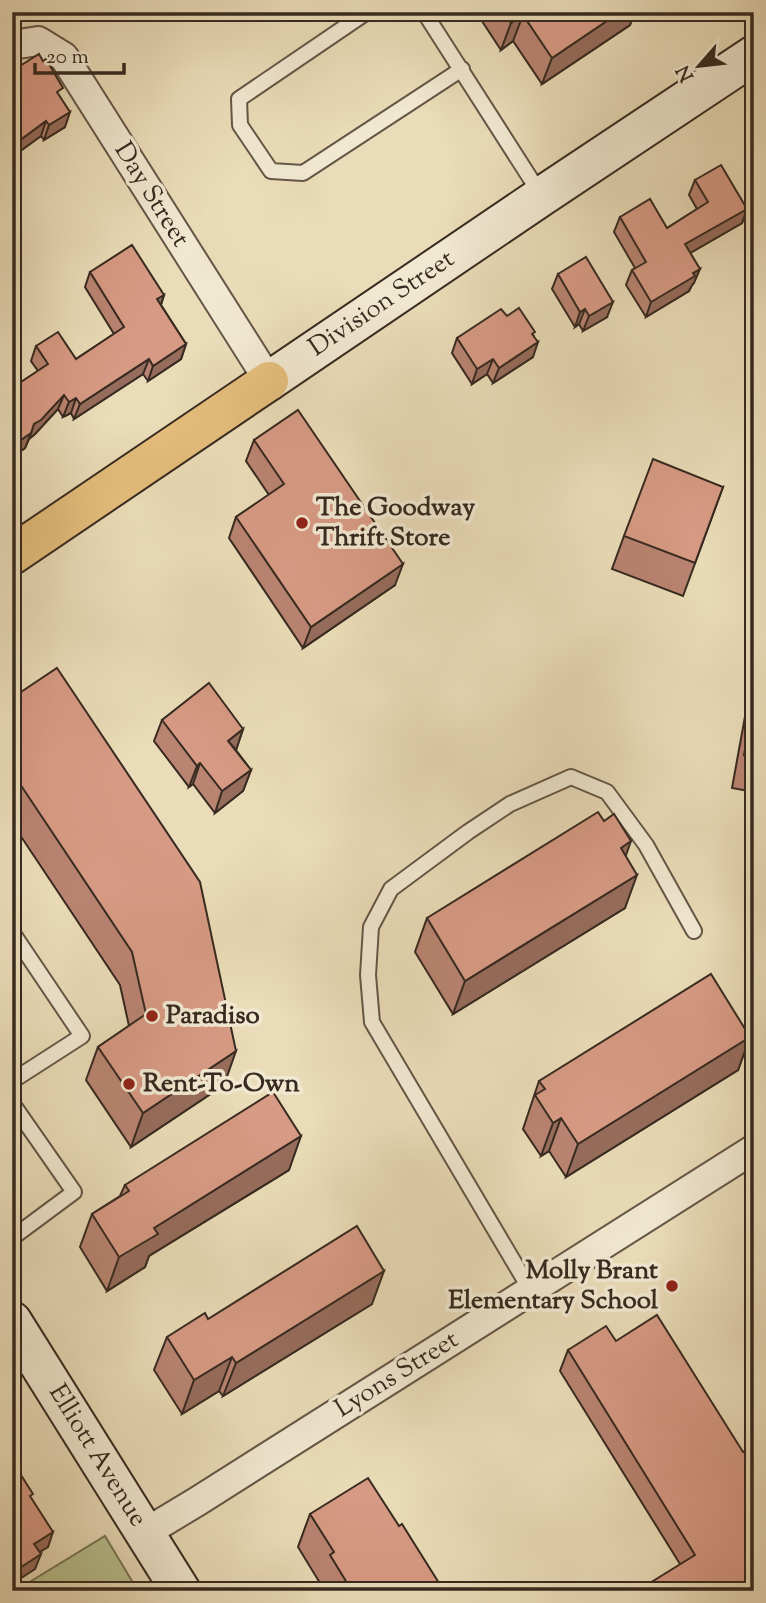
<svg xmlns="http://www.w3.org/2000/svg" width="766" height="1603" font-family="'Sorts Mill Goudy',serif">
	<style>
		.green { fill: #b8c08e; stroke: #787557; stroke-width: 2 }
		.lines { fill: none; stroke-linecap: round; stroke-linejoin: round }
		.lane-casing { stroke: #645646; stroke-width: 18 }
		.street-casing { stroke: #645646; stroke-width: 32 }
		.secondary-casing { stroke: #372a20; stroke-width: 42 }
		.primary-casing { stroke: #372a20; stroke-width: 42 }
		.lane { stroke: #f1e8d1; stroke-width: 14 }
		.street { stroke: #f1e8d1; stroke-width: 28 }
		.secondary { stroke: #f1e8d1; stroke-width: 38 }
		.primary { stroke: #e5be7c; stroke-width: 38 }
		.wall { fill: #b98472; stroke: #372a20; stroke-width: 2 }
		.shaded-wall { fill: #966c5c; stroke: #372a20; stroke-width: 2 }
		.building { fill: #d79a84; stroke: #372a20; stroke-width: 2 }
		.poi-dot { fill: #8f2418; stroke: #f1e8d1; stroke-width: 2.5 }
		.labels { text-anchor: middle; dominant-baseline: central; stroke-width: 7; stroke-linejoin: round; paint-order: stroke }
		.street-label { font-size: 26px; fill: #372a20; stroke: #f1e8d1 }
		.poi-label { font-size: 26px; font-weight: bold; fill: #372a20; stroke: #f1e8d1; text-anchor: start }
	</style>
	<rect width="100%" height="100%" fill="#eadcb8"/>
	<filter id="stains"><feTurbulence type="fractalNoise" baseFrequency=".00286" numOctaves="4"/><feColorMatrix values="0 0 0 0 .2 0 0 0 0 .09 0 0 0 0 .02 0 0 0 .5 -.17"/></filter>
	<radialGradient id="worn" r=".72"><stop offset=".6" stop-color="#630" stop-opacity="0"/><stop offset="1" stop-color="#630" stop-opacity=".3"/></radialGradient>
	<!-- green -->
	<polygon class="green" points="105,1536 138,1591 15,1591"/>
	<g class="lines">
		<!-- lane casing -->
		<g class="lane-casing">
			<g id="lane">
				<polyline points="367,12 239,99 240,125 271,171 303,173 462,69"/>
				<polyline points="424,12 541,195"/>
				<polyline points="12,932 82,1036 12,1081"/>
				<polyline points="12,1103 74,1192 12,1238"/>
				<polyline points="531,1291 372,1022 368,975 371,927 391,889 468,832 510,804 571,777 607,792 646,845 694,931"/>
			</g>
		</g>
		<!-- street casing -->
		<g class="street-casing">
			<g id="street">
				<polyline points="12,45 38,41 64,57 269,381"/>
				<polyline points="145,1533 198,1501 754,1149"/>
			</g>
		</g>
		<!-- secondary casing -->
		<g class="secondary-casing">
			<g id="secondary">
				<polyline points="269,381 542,196 754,55"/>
				<polyline points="12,1321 181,1591"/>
			</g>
		</g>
		<!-- primary casing -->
		<g class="primary-casing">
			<polyline id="primary" points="12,555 269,381"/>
		</g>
		<!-- lane -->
		<use href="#lane" class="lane"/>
		<!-- street -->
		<use href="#street" class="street"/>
		<!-- secondary -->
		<use href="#secondary" class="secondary"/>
		<!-- primary -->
		<use href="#primary" class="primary"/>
	</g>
	<!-- wall -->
	<g class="wall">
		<polygon points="476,12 634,12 630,25 542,84 513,41 501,50"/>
		<polygon points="12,71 60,97 65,127 44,140 41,136 12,157"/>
		<polygon points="754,142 754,155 751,150"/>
		<polygon points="695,180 747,209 742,223 690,253 694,283 692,285 689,291 646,317 626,285 632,270 635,268 614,232 620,217 667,228 697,209 689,195"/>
		<polygon points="90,272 164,295 161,305 186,344 181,359 148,381 143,374 74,419 71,413 63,417 58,409 35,434 29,439 25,448 12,457 12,388 38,371 31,361 36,346 76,359 114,334 85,287"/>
		<polygon points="558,274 607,317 583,331 579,324 575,327 552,289"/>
		<polygon points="507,316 534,336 533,357 493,383 487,374 472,384 452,353 457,338"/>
		<polygon points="254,440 395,585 303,648 229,538 236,517 269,495 246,461"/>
		<polygon points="723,487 683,596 612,569 624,536"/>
		<polygon points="754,688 754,792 732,788 746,711"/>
		<polygon points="12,698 224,1085 131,1147 86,1080 98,1047 129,1026 120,985 12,823"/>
		<polygon points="162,720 243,729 236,750 251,770 243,791 215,813 193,784 189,787 154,741"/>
		<polygon points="626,856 625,908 453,1014 415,952 427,918"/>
		<polygon points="750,1037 738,1070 566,1177 549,1151 541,1156 523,1129 539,1081"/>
		<polygon points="289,1170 149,1256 145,1267 107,1291 80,1247 92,1214 120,1196 125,1185"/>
		<polygon points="372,1304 223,1396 219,1391 182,1414 154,1370 167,1337 208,1319"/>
		<polygon points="616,1341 743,1452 754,1591 680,1564 560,1371 568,1350"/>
		<polygon points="310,1514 399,1526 444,1591 319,1591 318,1589 320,1583 298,1547"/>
	</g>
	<!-- shaded-wall -->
	<g class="shaded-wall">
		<polygon points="620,12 634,12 630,25 542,84 552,58"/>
		<polygon points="523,15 513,41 501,50 511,23"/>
		<polygon points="70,112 65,127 44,140 49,125"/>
		<polygon points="46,121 41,136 12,157 12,146"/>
		<polygon points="747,209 742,223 680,259 685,244"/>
		<polygon points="700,269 694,283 692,285 689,291 646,317 651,302"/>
		<polygon points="164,295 159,310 157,299"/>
		<polygon points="613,302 607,317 583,331 589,316"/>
		<polygon points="585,309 579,324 575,327 580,312"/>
		<polygon points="538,342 533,357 493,383 499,368"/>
		<polygon points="186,344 181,359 148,381 153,366"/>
		<polygon points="149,359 143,374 74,419 80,404"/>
		<polygon points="493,359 487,374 472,384 477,369"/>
		<polygon points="64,395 58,409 35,434 29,439 34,424"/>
		<polygon points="76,398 71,413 63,417 69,402"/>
		<polygon points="31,433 25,448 12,457 12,446"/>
		<polygon points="403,564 395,585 303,648 311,627"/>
		<polygon points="243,729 236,750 228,741"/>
		<polygon points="200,763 193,784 189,787 197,766"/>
		<polygon points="251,770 243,791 215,813 222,791"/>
		<polygon points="631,841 619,875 621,848"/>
		<polygon points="637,875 625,908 453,1014 465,981"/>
		<polygon points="750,1037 738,1070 566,1177 578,1144"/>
		<polygon points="236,1051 224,1085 131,1147 143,1113"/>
		<polygon points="561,1118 549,1151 541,1156 553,1123"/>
		<polygon points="301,1136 289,1170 149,1256 145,1267 107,1291 119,1257 154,1228"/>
		<polygon points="384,1271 372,1304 223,1396 236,1363"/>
		<polygon points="232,1357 219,1391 182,1414 194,1380"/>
		<polygon points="53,1532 48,1547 28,1559 34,1544"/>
		<polygon points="41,1554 35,1569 12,1584 12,1573"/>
	</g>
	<!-- building -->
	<g class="building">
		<polygon points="503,12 620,12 552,58 523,15 511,23"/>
		<polygon points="39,54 43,61 46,59 63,88 57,92 70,112 49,125 46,121 12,146 12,100 18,96 12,87 12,71"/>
		<polygon points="721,165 747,209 685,244 700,269 693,273 695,276 651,302 632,270 646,262 620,217 650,199 667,228 708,202 695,180"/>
		<polygon points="132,245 164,295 157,299 186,344 153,366 149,359 80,404 76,398 69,402 64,395 41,420 34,424 31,433 12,446 12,388 48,364 36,346 58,332 76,359 124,327 90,272"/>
		<polygon points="586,257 613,302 589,316 585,309 580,312 558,274"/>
		<polygon points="519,308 535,332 532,334 538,342 499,368 493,359 477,369 457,338 501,309 507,316"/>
		<polygon points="298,410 403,564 311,627 236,517 284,484 254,440"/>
		<polygon points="653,459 723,487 695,563 624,536"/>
		<polygon points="57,668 200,882 236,1051 143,1113 98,1047 146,1014 132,952 12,772 12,698"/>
		<polygon points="209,683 243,729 228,741 251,770 222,791 200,763 197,766 162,720"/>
		<polygon points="754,700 754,756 744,755"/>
		<polygon points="598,812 604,821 614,814 631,841 621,848 637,875 465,981 427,918"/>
		<polygon points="711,974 750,1037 578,1144 561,1118 553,1123 535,1095 545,1089 539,1081"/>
		<polygon points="273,1092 301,1136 154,1228 158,1234 119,1257 92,1214 129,1191 125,1185"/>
		<polygon points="357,1226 384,1271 236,1363 232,1357 194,1380 167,1337 205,1313 208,1319"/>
		<polygon points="657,1315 743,1452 754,1446 754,1591 637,1591 695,1555 568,1350 606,1326 616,1341"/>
		<polygon points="12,1461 33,1494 30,1496 53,1532 34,1544 41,1554 12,1573"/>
		<polygon points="368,1478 399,1526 402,1524 444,1591 352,1591 330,1555 334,1552 310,1514"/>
	</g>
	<!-- markers -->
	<g class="poi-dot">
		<circle cx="302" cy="523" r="7"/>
		<circle cx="152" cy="1016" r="7"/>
		<circle cx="129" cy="1084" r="7"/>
		<circle cx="672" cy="1286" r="7"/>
	</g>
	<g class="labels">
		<!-- street labels -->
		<g class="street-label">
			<text transform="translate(151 195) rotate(58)">Day Street</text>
			<text transform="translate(382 304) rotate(-34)">Division Street</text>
			<text transform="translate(397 1375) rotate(-32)">Lyons Street</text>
			<text transform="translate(97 1456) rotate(58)">Elliott Avenue</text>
		</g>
		<!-- poi labels -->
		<g class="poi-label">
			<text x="316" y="508">The Goodway<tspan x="316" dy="30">Thrift Store</tspan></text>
			<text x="166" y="1016">Paradiso</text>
			<text x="143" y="1084">Rent-To-Own</text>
			<text x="658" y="1271" text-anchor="end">Molly Brant<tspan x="658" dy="30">Elementary School</tspan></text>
		</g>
	</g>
	<!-- margin -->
	<rect width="766" height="1603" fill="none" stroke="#eadcb8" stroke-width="42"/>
	<rect x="14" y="14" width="738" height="1575" fill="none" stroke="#372a20" stroke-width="3.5"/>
	<rect x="21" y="21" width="724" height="1561" fill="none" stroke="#372a20" stroke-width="2"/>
	<!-- north arrow -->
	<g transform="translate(699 66) rotate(242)" stroke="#f1e8d1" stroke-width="5" paint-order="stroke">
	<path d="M0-5L12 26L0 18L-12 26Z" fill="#372a20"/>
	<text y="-10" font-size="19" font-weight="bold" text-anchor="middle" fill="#372a20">N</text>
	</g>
	<!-- scale -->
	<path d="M35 63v10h89v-10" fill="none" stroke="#372a20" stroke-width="3.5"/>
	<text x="46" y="63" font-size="21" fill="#372a20" stroke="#f1e8d1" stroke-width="5" paint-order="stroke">20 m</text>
	<rect width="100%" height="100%" filter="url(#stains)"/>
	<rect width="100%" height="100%" fill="url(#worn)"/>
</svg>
